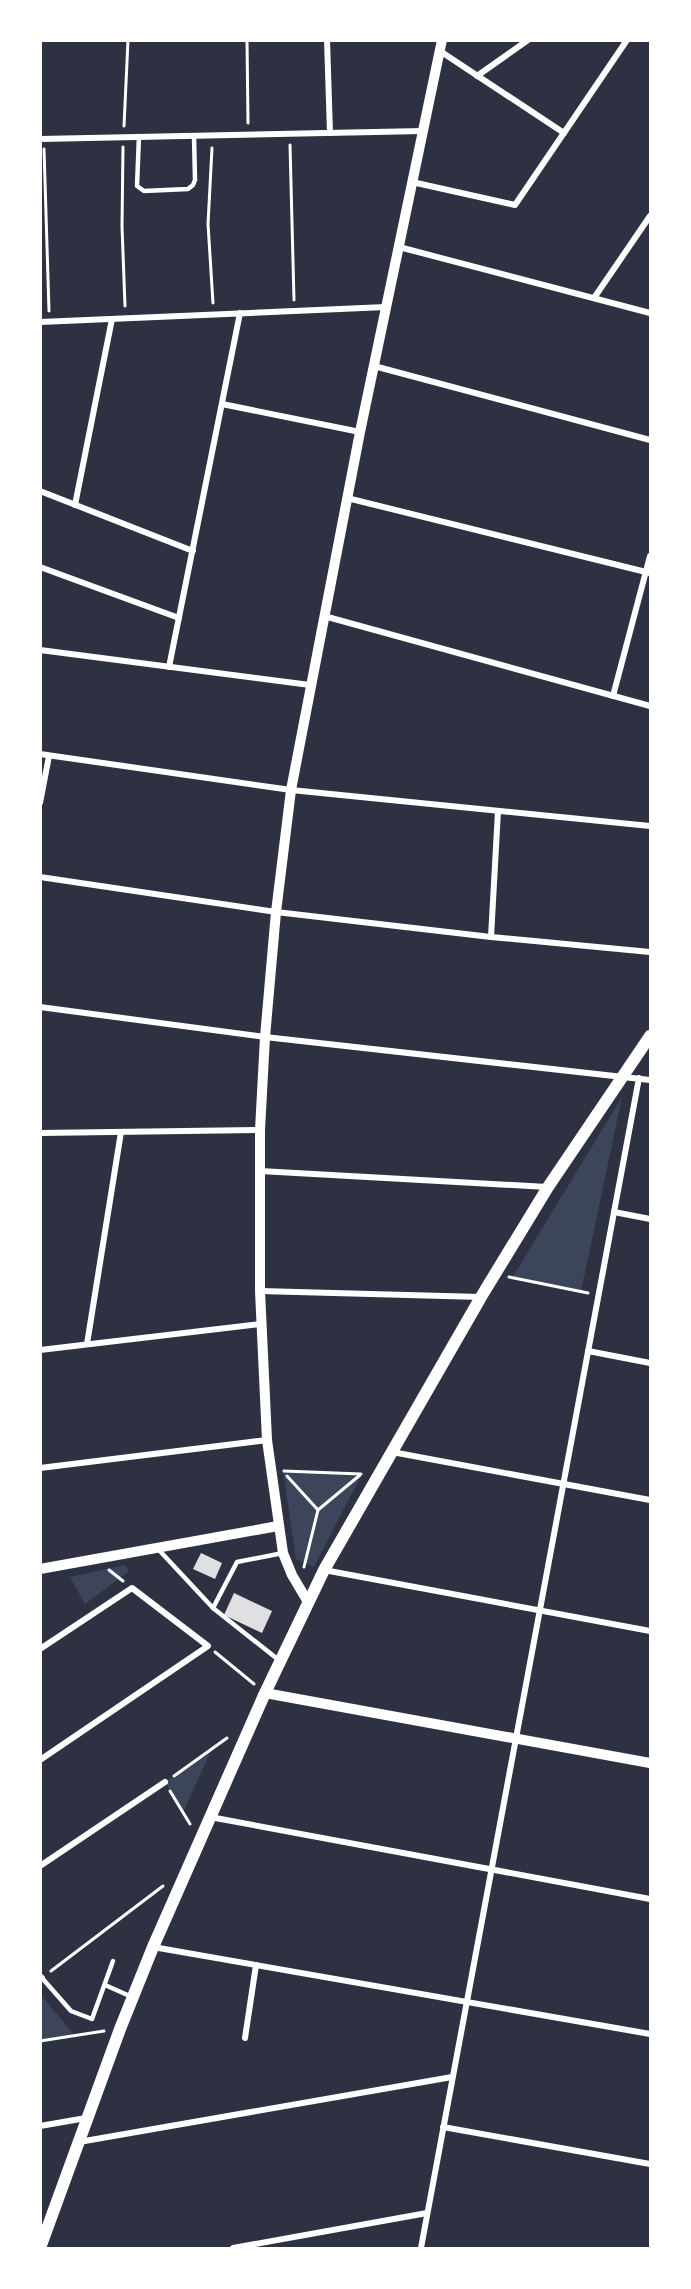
<svg xmlns="http://www.w3.org/2000/svg" width="691" height="2289" font-family="'Fira Sans',sans-serif">
	<style>
		.green { fill: #3c4559 }
		.building { fill: #e0e0e3 }
		.lines { fill: none; stroke-linecap: round; stroke-linejoin: round }
		.path { stroke: #fff; stroke-width: 3 }
		.service { stroke: #fff; stroke-width: 4.5 }
		.minor { stroke: #fff; stroke-width: 6 }
		.tertiary { stroke: #fff; stroke-width: 10 }
		.secondary { stroke: #fff; stroke-width: 12 }
	</style>
	<rect width="100%" height="100%" fill="#2d3142"/>
	<!-- green -->
	<g class="green">
		<polygon points="622,1097 581,1292 512,1278"/>
		<polygon points="283,1471 362,1474 314,1567 296,1559"/>
		<polygon points="125,1565 129,1571 85,1604 70,1577"/>
		<polygon points="212,1749 183,1812 165,1782"/>
		<polygon points="41,1995 75,2036 41,2041"/>
	</g>
	<!-- building -->
	<g class="building">
		<polygon points="201,1553 222,1563 215,1579 193,1569"/>
		<polygon points="234,1593 272,1611 262,1633 224,1615"/>
	</g>
	<g class="lines">
		<!-- path -->
		<g class="path">
			<polyline points="247,40 248,123"/>
			<polyline points="124,126 128,40"/>
			<polyline points="290,145 294,300"/>
			<polyline points="123,147 122,226 125,306"/>
			<polyline points="212,148 208,224 213,303"/>
			<polyline points="44,149 49,311"/>
			<polyline points="509,1277 588,1293"/>
			<polyline points="284,1471 361,1474"/>
			<polyline points="287,1476 318,1510"/>
			<polyline points="304,1567 318,1510 360,1475"/>
			<polyline points="109,1570 123,1581"/>
			<polyline points="215,1652 254,1684"/>
			<polyline points="174,1776 227,1738"/>
			<polyline points="170,1791 190,1824"/>
			<polyline points="51,1971 163,1886"/>
			<polyline points="40,2041 104,2031"/>
		</g>
		<!-- service -->
		<g class="service">
			<polyline points="139,136 137,186 144,191 188,189 193,185 195,180 194,136"/>
			<polyline points="158,1549 213,1608"/>
			<polyline points="280,1661 213,1608 237,1562 283,1553"/>
			<polyline points="42,1978 71,2011 92,2019 113,1961"/>
			<polyline points="105,1985 132,1997"/>
		</g>
		<!-- minor -->
		<g class="minor">
			<polyline points="327,40 330,133"/>
			<polyline points="440,51 564,133"/>
			<polyline points="477,76 528,40"/>
			<polyline points="40,139 423,131"/>
			<polyline points="412,182 515,205 627,40"/>
			<polyline points="399,247 650,313"/>
			<polyline points="594,298 650,216"/>
			<polyline points="40,322 386,307"/>
			<polyline points="374,366 650,440"/>
			<polyline points="222,404 360,432"/>
			<polyline points="40,491 193,551"/>
			<polyline points="347,498 650,573"/>
			<polyline points="75,505 112,319"/>
			<polyline points="40,567 179,618"/>
			<polyline points="324,616 650,706"/>
			<polyline points="40,650 310,685"/>
			<polyline points="169,667 240,313"/>
			<polyline points="613,696 650,556"/>
			<polyline points="40,754 291,790 650,826"/>
			<polyline points="40,803 49,756"/>
			<polyline points="40,877 276,912 491,937 650,952"/>
			<polyline points="491,937 498,811"/>
			<polyline points="40,1007 265,1037 650,1080"/>
			<polyline points="40,1133 260,1130"/>
			<polyline points="260,1171 547,1187"/>
			<polyline points="614,1212 650,1219"/>
			<polyline points="260,1291 481,1297"/>
			<polyline points="87,1344 121,1132"/>
			<polyline points="40,1350 261,1324"/>
			<polyline points="588,1351 650,1363"/>
			<polyline points="392,1452 650,1500"/>
			<polyline points="40,1468 267,1440"/>
			<polyline points="324,1570 650,1631"/>
			<polyline points="40,1649 132,1588 208,1646 40,1760"/>
			<polyline points="210,1817 650,1899"/>
			<polyline points="40,1866 165,1782"/>
			<polyline points="153,1947 650,2034"/>
			<polyline points="40,1976 42,1978"/>
			<polyline points="245,2038 256,1965"/>
			<polyline points="40,2126 86,2118"/>
			<polyline points="443,2127 650,2164"/>
			<polyline points="79,2142 452,2077"/>
			<polyline points="233,2248 427,2213"/>
			<polyline points="421,2248 639,1078"/>
		</g>
		<!-- tertiary -->
		<g class="tertiary">
			<polyline points="40,1569 278,1526"/>
			<polyline points="308,1602 292,1575 283,1553 267,1440 260,1291 260,1130 265,1037 276,912 291,790 360,432 442,40"/>
			<polyline points="265,1693 650,1763"/>
		</g>
		<!-- secondary -->
		<polyline class="secondary" points="40,2248 120,2029 153,1947 265,1693 324,1570 481,1297 548,1187 650,1036"/>
	</g>
	<!-- border -->
	<rect width="691" height="2289" fill="none" stroke="#ffffff" stroke-width="84"/>
</svg>
